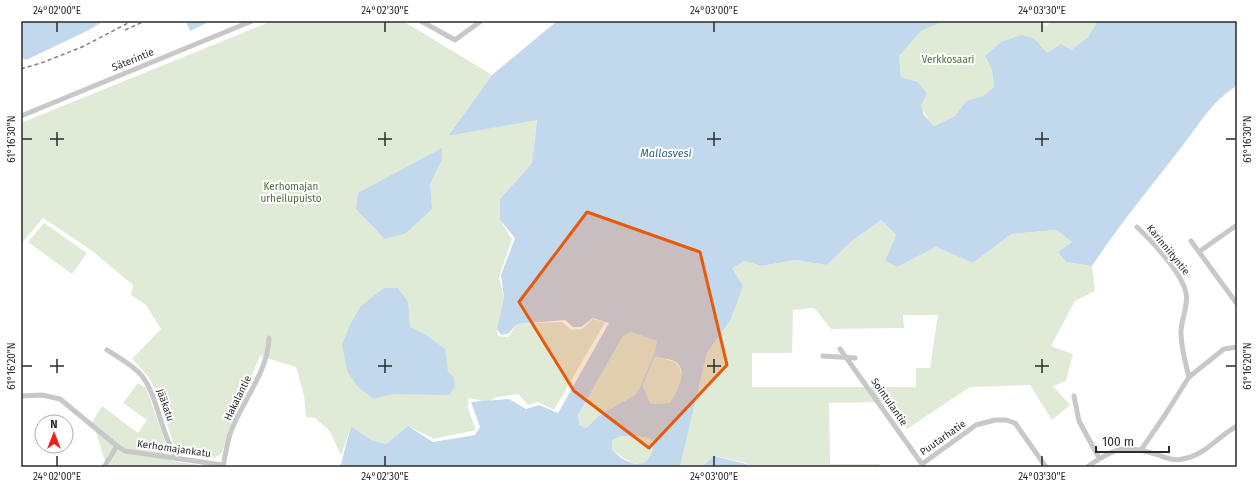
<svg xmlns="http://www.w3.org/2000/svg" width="1258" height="488" font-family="'Fira Sans',sans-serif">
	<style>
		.green { fill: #e0ebd7; fill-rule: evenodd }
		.water { fill: #c1d8ed; fill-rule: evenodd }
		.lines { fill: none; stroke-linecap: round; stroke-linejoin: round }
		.stream { stroke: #c1d8ed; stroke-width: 1.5 }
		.minor { stroke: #c8c8c8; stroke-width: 5 }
		.rail { stroke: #808080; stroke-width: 1.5; stroke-dasharray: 4 3; stroke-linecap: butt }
		.marked { fill: #e8590c; fill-opacity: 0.2; stroke: #e8590c; stroke-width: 3; stroke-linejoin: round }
		.ticks { fill: none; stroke: #2b2b2b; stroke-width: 1.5 }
		.labels { text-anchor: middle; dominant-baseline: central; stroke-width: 4; stroke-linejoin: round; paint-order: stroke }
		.street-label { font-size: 10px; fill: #2b2b2b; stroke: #fff }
		.park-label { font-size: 10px; fill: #4a6a36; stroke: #fff }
		.water-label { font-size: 11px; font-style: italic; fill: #346693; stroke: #fff }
		.neatline { fill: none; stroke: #2b2b2b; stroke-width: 1.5 }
		.ticks-label { font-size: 10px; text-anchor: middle; fill: #2b2b2b }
	</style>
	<rect width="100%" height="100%" fill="#fff"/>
	<!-- green -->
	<g class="green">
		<polygon points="272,21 403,21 492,75 448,136 537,119 532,163 500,199 500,220 512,239 499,277 504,297 497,329 498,336 508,337 517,324 562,322 571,330 582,329 593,319 605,322 554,410 538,402 528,405 518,394 497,397 486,403 479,400 468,398 468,408 476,430 434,439 408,426 386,444 371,440 351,426 341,455 329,430 315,418 306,417 304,396 296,367 260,356 228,433 222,453 214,458 184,453 173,442 155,389 148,376 132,359 161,329 146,305 131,295 133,285 91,250 43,218 21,244 21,123"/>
		<path d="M945,21h95l7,5 4,-5h45v3l-8,13 -17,13 -24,3 -12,-14 -50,18 7,14 2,16 -11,9 -17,5 -11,15 -21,10c-14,-16 -14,-23 -16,-44l-17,-5 -2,-21 22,-25z"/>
		<path d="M881,220l15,15 -11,26 12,6 39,-20 37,16 38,-29 45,-4 16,12 -6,20 26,4 3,25 -20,10 -24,45 22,8 -7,27 -13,5 17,19 -18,15 -22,-35 -60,2 -63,42 -22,-27 -56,1 1,61h49l2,3h-132l-3,-4 -31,-7 -13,11h-22l27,-114 23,-32 1,-53 13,-7 18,5 33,-6 32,5 25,-24zM814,308l17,21 73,-1 -1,-13h35l-8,53h-14v19h-164v-34h40l1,-43z"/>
		<polygon points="44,223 87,253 72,274 28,242"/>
		<polygon points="631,332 657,341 654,356 675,362 680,368 682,380 670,403 651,404 642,386 635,395 601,414 586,428 578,425 578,415 623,336"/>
		<polygon points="138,383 146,388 172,461 199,465 199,467 107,467 95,430 89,427 102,406 138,433 147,420 123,403"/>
		<path d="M621,436c12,0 23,-1 33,5 -5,35 -23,24 -42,8l-1,-9z"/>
	</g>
	<!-- water -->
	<g class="water">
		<polygon points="21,21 104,21 87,31 26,60 21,57"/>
		<polygon points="186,21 211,21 190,31"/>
		<path d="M557,21h388l-24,10 -22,25 2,21 17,5 9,12 -6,11 3,10 10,11 21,-10 11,-15 17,-5 11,-9 -2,-16 -7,-15 16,-14 21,-7 13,4 12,14 14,-9 10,6 17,-13 8,-13v-3h141v65c-25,14 -40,42 -57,63 -30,39 -61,76 -88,117l-26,-4 -8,-10 14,-10 -16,-12 -45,4 -38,29 -37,-16 -39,20 -12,-6 11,-26 -15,-15 -29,21 -25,24 -32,-5 -33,6 -18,-5 -12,7 11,18 -13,35 -23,32 -27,114h-344l5,-3 10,-38 20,14 15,4 22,-18 25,16 42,-7 5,-8 -9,-25 38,-3 17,10 13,-4 19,8 51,-90 -16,-5 -12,9h-8l-8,-7 -48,4 -9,10 -7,1 -4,-6 7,-32 -3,-22 14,-37 -15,-18v-21l32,-36 5,-43 -89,16 44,-61zM631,332l26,9 -3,15c6,2 17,3 22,6 13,10 0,30 -6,41l-19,1 -9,-19 -7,10 -34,19 -15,14 -7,-3 -1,-10 45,-79zM621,436c12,0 23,-1 33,5 -2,17 -9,29 -27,20 -6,-2 -11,-8 -15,-12v-9z"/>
		<polygon points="442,148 442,159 430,184 432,209 406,233 385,239 356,209 358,193"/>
		<polygon points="384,288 398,288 408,302 410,327 426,335 445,349 448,372 454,377 455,386 449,395 392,394 374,399 358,387 347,371 342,344 351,323 361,306"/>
		<polygon points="714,456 746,464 749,467 702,467"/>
	</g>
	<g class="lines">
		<!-- stream -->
		<polyline class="stream" points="642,385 654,356"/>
		<!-- minor -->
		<g class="minor">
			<polyline points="421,21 455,40 481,21"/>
			<polyline points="21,116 252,21"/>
			<path d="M1137,227c15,14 45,46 49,66 3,12 -5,26 -5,39 0,15 4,30 8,45l-24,38 -24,35"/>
			<polyline points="1191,241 1237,304"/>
			<polyline points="1200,251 1237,225"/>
			<polyline points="840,349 924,467"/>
			<path d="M107,350c12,8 26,15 35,26 10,13 14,30 19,45 4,13 9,25 15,37"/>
			<polyline points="823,356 855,358"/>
			<polyline points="1189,377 1224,349 1237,347"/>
			<polyline points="21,396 42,395 60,399 117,446 125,451 223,465"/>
			<polyline points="1074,396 1079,421 1099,458"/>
			<polyline points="922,464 976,425 995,420 1006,420 1015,423 1046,467"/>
			<polyline points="104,467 117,446"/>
			<path d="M223,467c2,-11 4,-23 7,-33 11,-32 38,-61 39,-96"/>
			<path d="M1087,467c29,-20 38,-23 71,-12 9,3 15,6 24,4 23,-3 36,-23 55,-33"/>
		</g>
		<!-- rail -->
		<g class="rail">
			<polyline points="125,30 145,21"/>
			<polyline points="21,69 44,62 82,47 132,21"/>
		</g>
	</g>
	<!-- marked area -->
	<path class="marked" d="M587,212l113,40 27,113 -78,83 -75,-57 -55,-89z"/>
	<!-- ticks -->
	<path class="ticks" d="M57,22v10M385,22v10M714,22v10M1042,22v10M57,132v14M385,132v14M714,132v14M1042,132v14M22,139h10M50,139h14M378,139h14M707,139h14M1035,139h14M1226,139h10M57,359v14M385,359v14M714,359v14M1042,359v14M22,366h10M50,366h14M378,366h14M707,366h14M1035,366h14M1226,366h10M57,456v10M385,456v10M714,456v10M1042,456v10"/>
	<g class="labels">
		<!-- street labels -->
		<g class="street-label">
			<text transform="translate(133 60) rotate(-22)">Säterintie</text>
			<text transform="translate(1168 250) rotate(51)">Karinniityntie</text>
			<text transform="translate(238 398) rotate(-64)">Hakalantie</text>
			<text transform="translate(889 402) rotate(55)">Sointulantie</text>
			<text transform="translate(165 405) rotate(70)">Jääkatu</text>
			<text transform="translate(943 438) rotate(-35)">Puutarhatie</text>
			<text transform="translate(174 449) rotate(8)">Kerhomajankatu</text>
		</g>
		<!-- park labels -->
		<g class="park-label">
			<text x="948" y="60">Verkkosaari</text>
			<text x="291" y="187">Kerhomajan<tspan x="291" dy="12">urheilupuisto</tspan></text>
		</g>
		<!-- water labels -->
		<g class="water-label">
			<text x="666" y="153">Mallasvesi</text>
		</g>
	</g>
	<!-- border -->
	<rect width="1258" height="488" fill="none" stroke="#ffffff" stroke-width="44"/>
	<!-- north arrow -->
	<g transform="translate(54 434)"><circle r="19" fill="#ffffff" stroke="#aaaaaa"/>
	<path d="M0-3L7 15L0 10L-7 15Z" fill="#f41e1c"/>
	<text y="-6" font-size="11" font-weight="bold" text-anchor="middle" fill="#2b2b2b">N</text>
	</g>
	<!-- scale -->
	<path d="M1096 446v6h73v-6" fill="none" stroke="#2b2b2b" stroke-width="2"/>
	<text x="1102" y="446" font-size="12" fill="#2b2b2b" stroke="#ffffff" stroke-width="3" paint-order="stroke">100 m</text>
	<rect x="22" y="22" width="1214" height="444" class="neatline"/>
	<g class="ticks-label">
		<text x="57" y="14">24°02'00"E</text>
		<text x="385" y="14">24°02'30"E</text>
		<text x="714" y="14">24°03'00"E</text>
		<text x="1042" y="14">24°03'30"E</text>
		<text transform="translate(11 139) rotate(-90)" y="4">61°16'30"N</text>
		<text transform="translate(1247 139) rotate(-90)" y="4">61°16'30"N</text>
		<text transform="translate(11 366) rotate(-90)" y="4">61°16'20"N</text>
		<text transform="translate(1247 366) rotate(-90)" y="4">61°16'20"N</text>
		<text x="57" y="480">24°02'00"E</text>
		<text x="385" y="480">24°02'30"E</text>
		<text x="714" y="480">24°03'00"E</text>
		<text x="1042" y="480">24°03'30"E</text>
	</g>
</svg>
